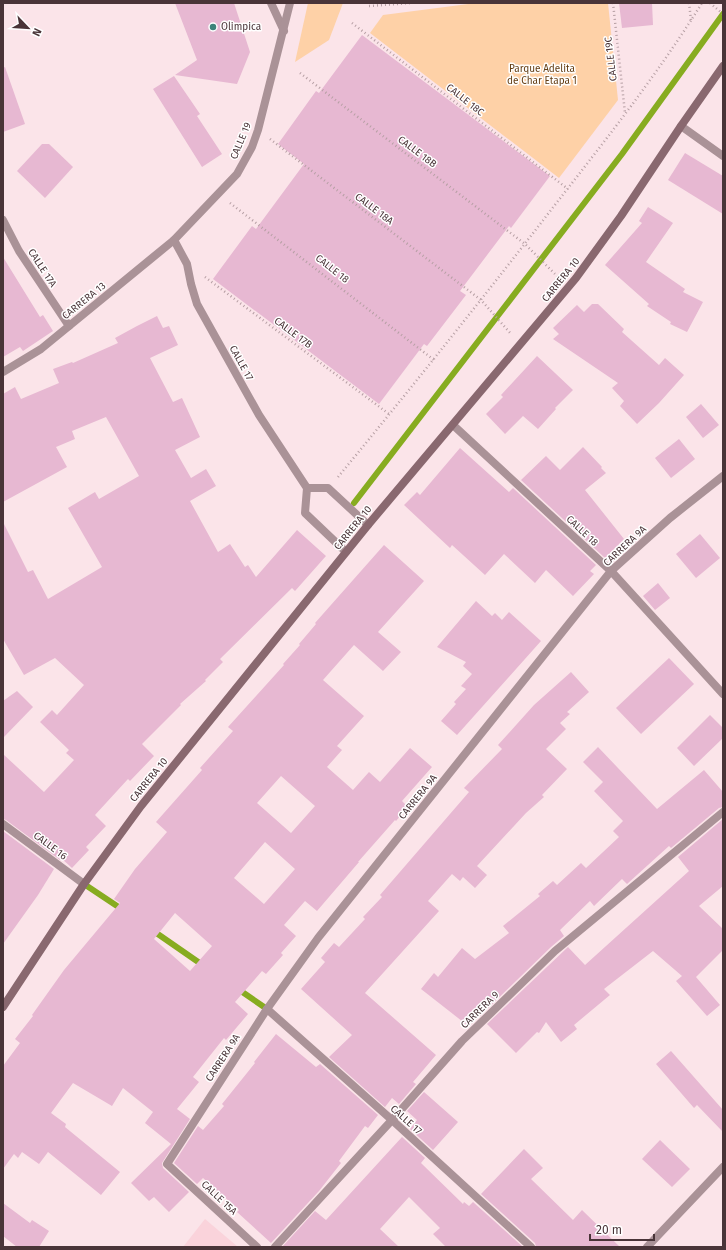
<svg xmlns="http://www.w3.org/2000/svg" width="726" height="1250" font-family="'Fira Sans',sans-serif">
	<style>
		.built { fill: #fad3db }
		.green { fill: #fed1a7 }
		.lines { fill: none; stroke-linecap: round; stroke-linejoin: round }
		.stream { stroke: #87ac20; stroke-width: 6 }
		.building { fill: #e7b8d2; fill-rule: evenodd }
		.path { stroke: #b69fa4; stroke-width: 2.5; stroke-dasharray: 1 3; stroke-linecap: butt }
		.lane { stroke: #aa9297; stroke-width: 8 }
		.street { stroke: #aa9297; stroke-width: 8 }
		.secondary { stroke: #89686f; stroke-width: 8 }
		.poi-dot { fill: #3d837a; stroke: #fff; stroke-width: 1.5 }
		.labels { text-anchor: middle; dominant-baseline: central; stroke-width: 3; stroke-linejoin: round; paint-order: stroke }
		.poi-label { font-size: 10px; fill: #493438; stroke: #fff; text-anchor: start }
		.street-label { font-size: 10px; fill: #493438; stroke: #fff }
		.park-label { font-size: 10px; fill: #633d13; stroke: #fff }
	</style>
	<rect width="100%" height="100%" fill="#fbe4e9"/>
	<!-- built -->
	<polygon class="built" points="205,1219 238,1247 183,1247"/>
	<!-- green -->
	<g class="green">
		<polygon points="308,3 343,3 329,40 295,62"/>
		<polygon points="476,3 608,3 618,100 559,178 370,33 383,15"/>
	</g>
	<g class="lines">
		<!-- stream -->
		<g class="stream">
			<polyline points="354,503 622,154 723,14"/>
			<polyline points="84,884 123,910"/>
			<polyline points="152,930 204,966"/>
			<polyline points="238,989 267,1009"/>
		</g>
	</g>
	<!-- building -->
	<g class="building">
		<polygon points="175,3 234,3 250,52 237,84 175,75 197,60"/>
		<polygon points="619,3 652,3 653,25 622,28"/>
		<polygon points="362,35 550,176 511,228 509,226 460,291 466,295 427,346 424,344 379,404 213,279 252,226 256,229 304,164 278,144 316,91 319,93"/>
		<polygon points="5,67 25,124 3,132 3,68"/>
		<polygon points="174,76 200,114 197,116 222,154 202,167 153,89"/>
		<polygon points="42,144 49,144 73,167 45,198 17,171"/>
		<polygon points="685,153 723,176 723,214 668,180"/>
		<polygon points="648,207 673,223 646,262 685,289 683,292 703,302 687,332 670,324 671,322 647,306 649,304 605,265 642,223 639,221"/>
		<polygon points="3,257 40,317 43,315 53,331 23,351 20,347 3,357"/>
		<polygon points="592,304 598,304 624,329 622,332 659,365 665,358 684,375 659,403 637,424 620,406 624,401 612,388 618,383 553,339 559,334 553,328 577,305 584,312"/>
		<polygon points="157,316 163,328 169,326 178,345 150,358 173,402 182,398 200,437 175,450 191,478 206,469 216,486 190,501 218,552 230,544 245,567 248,565 256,577 297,530 326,556 295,591 292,588 220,659 223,662 205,680 206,681 180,704 181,705 142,744 154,756 130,781 128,779 95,815 106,826 86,847 89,850 72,868 61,858 60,860 6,820 3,819 3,754 44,792 74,760 66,753 69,750 40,722 52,710 57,715 84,685 55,658 24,675 3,639 3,522 28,572 33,570 48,599 102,567 68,508 95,492 99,499 139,476 106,417 72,431 75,439 56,447 67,467 3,502 3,394 15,387 21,399 59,383 53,369 72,362 73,363 118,343 115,338 137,326"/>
		<polygon points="537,356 573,390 555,408 556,409 538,429 523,416 505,434 486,414 503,397 501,395"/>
		<polygon points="701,404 719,425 703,438 686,417"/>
		<polygon points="679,439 695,459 671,478 655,458"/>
		<polygon points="583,447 602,467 601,468 606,473 585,490 624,539 605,558 521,480 546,456 560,470"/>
		<polygon points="460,448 509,492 513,488 596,565 590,571 594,574 573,596 546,570 535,583 504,554 485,575 452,545 450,548 404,505 417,492 420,495"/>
		<polygon points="700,534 720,558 696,578 676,554"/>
		<path d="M384,545l40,36 -46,51 23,20 -18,19 -29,-26 -31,35 41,36 -27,30 5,4 -15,17 26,23 16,-18 11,10 30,-34 22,19 -30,34 6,6 -12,14 -1,-1 -37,42h1l-42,49 -12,-10 -21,24 12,11 -15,17 2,2 -17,19 -4,-3 -27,31 13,12 -22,26 -2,-2 -31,39 6,5 -22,27 13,10 -28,44 1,5 26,24 -20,20 -15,-15 -5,4 -18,-18 40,-39 -26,-21 8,-11 -30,-24 -11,18 -39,-23 -22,30 15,11 -1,3 55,45 -19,23 -53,-43 -9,12 -17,-12 -4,6 -4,-4 -11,15v-103l17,-23 -5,-4 18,-23 -1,-1 32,-45 56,-67 -6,-4 21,-30 32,-37 -11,-10 46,-52 -2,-2 33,-37 -5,-4 56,-62 -1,-1 17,-19 -1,-1 17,-20 -1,-1zM281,776l34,30 -24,27 -34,-30zM265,842l30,27 -31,35 -30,-26zM175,913l37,33 -22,25 -36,-32z"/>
		<polygon points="658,583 670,598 655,610 643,596"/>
		<polygon points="476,601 492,616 495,613 502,620 509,612 541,641 457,735 441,721 456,704 454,702 466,689 461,686 472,674 463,666 466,662 437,647"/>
		<polygon points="669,658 694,684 641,734 616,708"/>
		<polygon points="571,672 589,692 567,712 570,714 560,723 566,729 546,749 567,769 542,795 544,797 526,813 477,866 487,875 475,888 463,877 460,881 452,874 428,901 439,911 365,993 436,1055 413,1082 416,1084 399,1104 392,1098 385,1107 329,1057 352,1035 301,989 325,962 321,958 334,943 339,947 365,919 363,917 382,897 380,895 469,792 464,788 502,749 498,745 534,705"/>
		<polygon points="17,691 33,707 3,738 3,701"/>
		<polygon points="710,715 723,728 723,738 694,766 677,748"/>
		<polygon points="598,747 657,809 704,770 723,792 723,807 719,808 671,848 669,846 627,884 622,879 594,906 590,901 560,930 564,936 551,947 479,1017 477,1014 467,1025 421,989 434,973 438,977 462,948 475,959 509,933 503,926 540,896 538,894 553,881 557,885 581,863 586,868 619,837 613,831 623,821 594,791 603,782 583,762"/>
		<polygon points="723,819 723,886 699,906 723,929 723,950 696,977 720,1005 707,1016 676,981 682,976 653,951 604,989 610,995 574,1025 577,1029 561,1042 546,1022 539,1033 537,1032 516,1053 487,1024 568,947 585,965 689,871 678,857"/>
		<polygon points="3,831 54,869 38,895 3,944"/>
		<polygon points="276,1034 316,1067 320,1064 378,1115 368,1128 365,1126 339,1161 341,1163 319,1191 271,1243 237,1212 239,1210 203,1178 197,1184 174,1163 198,1126 203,1130 224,1106 222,1104 255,1063 254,1062"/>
		<polygon points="671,1051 723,1110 723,1132 697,1105 694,1108 656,1064"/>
		<polygon points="424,1092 458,1122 433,1150 410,1129 417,1120 407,1111"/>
		<polygon points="402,1137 425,1158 421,1163 463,1204 464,1202 469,1206 473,1202 523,1247 446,1247 433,1234 440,1228 409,1197 380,1229 399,1247 282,1247 315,1211 326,1220"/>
		<polygon points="660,1140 690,1169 672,1187 642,1159"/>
		<polygon points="524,1149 543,1168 531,1179 573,1220 582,1210 620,1247 536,1247 535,1243 481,1194"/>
		<polygon points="3,1203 30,1223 32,1220 49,1231 39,1247 17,1247 3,1236"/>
	</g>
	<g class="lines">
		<!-- path -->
		<g class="path">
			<polyline points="613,3 625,113"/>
			<polyline points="689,3 691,20"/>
			<polyline points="710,3 723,14"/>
			<polyline points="369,6 411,3"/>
			<polyline points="352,23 568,189"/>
			<polyline points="300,73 525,244 558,277"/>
			<polyline points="270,139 481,300 511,334"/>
			<polyline points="230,203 434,360"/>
			<polyline points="205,277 389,414"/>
			<path d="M338,477c75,-91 148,-183 220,-276 50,-64 101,-129 144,-198"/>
		</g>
		<!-- lane -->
		<polyline class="lane" points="271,3 284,31"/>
		<!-- street -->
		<g class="street">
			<polyline points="681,126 723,156"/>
			<polyline points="3,220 19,251 69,326"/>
			<polyline points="174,240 187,264 191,284 197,304 259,415 307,488 305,513 346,552"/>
			<polyline points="3,372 41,349 174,240 237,174 252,147 258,130 290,3"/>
			<polyline points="453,425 611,571 723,694"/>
			<polyline points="307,488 328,488 368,525"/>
			<polyline points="3,824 84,884"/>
			<polyline points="267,1009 392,1120 531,1247"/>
			<polyline points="257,1247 167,1164 267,1009 318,938 611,571 670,518 723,476"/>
			<polyline points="275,1247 392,1120 462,1041 555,951 723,812"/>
			<polyline points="647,1247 723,1167"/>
		</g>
		<!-- secondary -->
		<polyline class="secondary" points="3,1007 84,884 141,806 368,525 576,278 621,216 681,126 723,66"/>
	</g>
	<!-- markers -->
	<circle class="poi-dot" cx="213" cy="27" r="4"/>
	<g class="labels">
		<!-- poi labels -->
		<g class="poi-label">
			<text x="221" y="27">Olimpica</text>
		</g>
		<!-- street labels -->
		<g class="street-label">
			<text transform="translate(611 59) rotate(-97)">CALLE 19C</text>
			<text transform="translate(465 100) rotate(38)">CALLE 18C</text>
			<text transform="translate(241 141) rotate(-67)">CALLE 19</text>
			<text transform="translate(417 152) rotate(37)">CALLE 18B</text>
			<text transform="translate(374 209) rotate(37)">CALLE 18A</text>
			<text transform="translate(42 268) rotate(57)">CALLE 17A</text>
			<text transform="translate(332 269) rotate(38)">CALLE 18</text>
			<text transform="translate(561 280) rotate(-51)">CARRERA 10</text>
			<text transform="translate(84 301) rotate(-39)">CARRERA 13</text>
			<text transform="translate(293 333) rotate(37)">CALLE 17B</text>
			<text transform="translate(241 363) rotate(61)">CALLE 17</text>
			<text transform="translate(353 528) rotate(-51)">CARRERA 10</text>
			<text transform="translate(582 531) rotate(43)">CALLE 18</text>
			<text transform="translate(625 546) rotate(-43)">CARRERA 9A</text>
			<text transform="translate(149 780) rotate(-51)">CARRERA 10</text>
			<text transform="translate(418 797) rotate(-51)">CARRERA 9A</text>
			<text transform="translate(50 846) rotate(37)">CALLE 16</text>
			<text transform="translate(480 1010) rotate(-44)">CARRERA 9</text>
			<text transform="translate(223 1058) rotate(-57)">CARRERA 9A</text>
			<text transform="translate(406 1120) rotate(42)">CALLE 17</text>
			<text transform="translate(219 1198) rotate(43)">CALLE 15A</text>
		</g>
		<!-- park labels -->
		<g class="park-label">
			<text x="542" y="69">Parque Adelita<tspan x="542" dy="12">de Char Etapa 1</tspan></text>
		</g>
	</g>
	<!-- border -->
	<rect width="726" height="1250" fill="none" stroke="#493438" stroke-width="8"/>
	<!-- north arrow -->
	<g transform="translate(28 28) rotate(115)" stroke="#ffffff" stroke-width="3" paint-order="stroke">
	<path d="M0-3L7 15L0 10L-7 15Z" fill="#493438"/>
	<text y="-6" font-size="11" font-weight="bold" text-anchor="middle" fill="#493438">N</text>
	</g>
	<!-- scale -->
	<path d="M590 1234v6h64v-6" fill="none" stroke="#493438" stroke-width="2"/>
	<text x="596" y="1234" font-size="12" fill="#493438" stroke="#ffffff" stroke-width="3" paint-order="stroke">20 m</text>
</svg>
